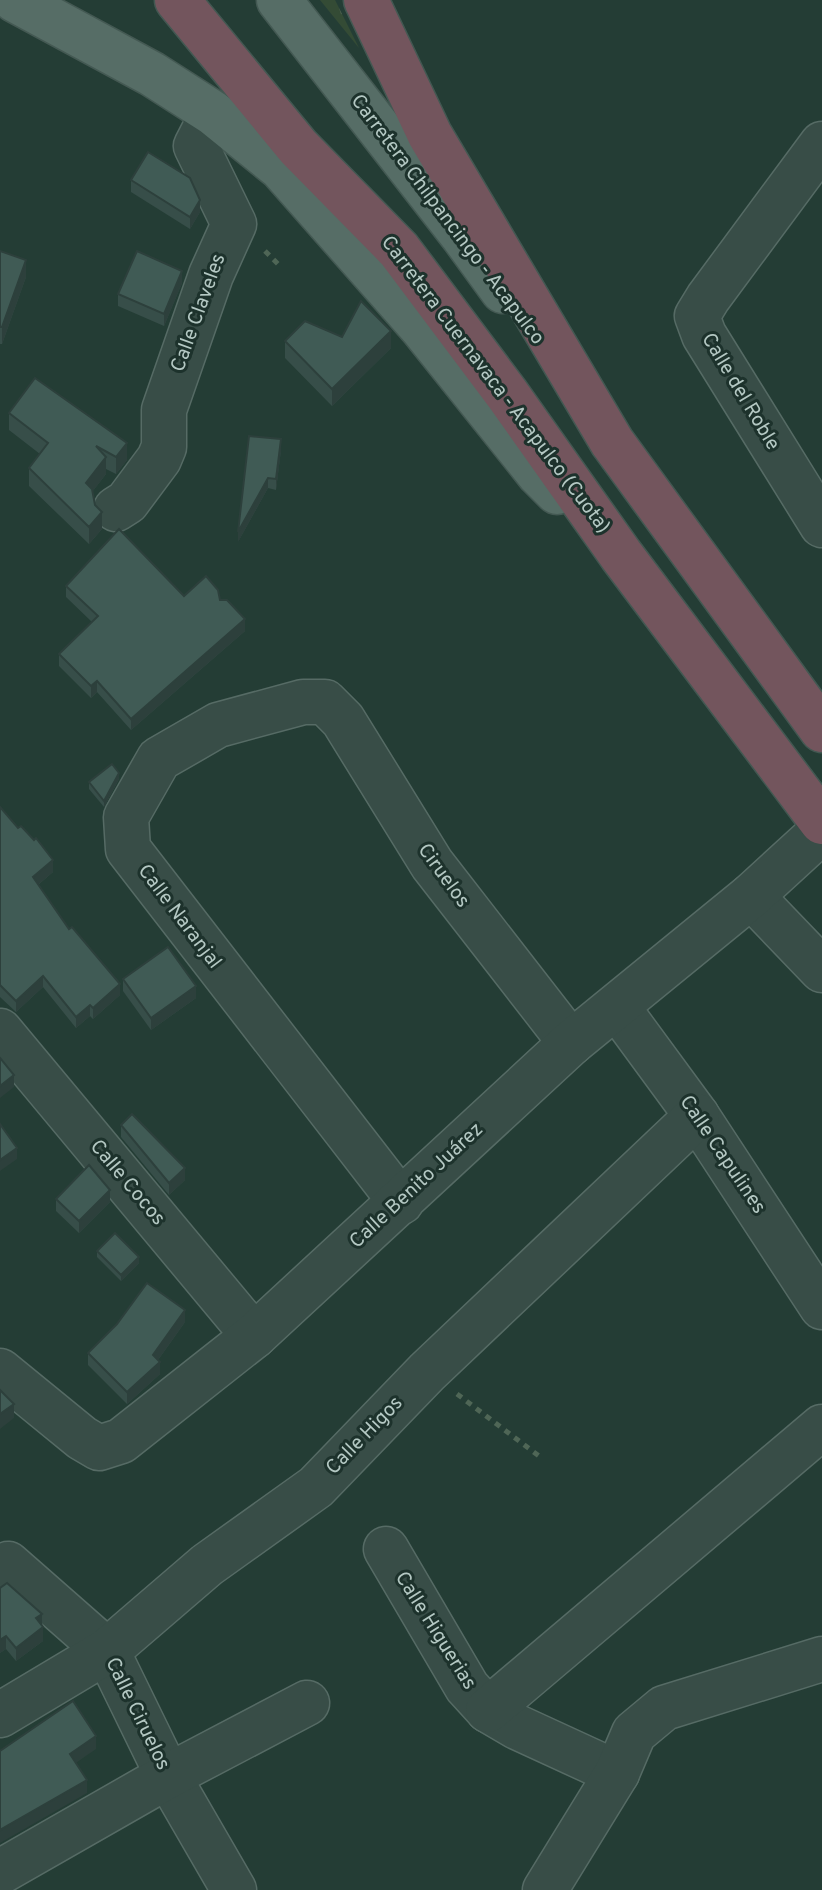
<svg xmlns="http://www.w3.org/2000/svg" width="822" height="1890" font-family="Overpass,sans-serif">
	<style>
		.grass { fill: url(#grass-tufts) }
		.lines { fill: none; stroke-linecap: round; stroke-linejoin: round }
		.minor-casing { stroke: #566b65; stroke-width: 47 }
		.major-casing { stroke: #445953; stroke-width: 47 }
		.highway-casing { stroke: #435852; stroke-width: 47 }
		.path { stroke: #4f6656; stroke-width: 5; stroke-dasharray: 6 6; stroke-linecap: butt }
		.minor { stroke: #384d47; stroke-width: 44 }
		.major { stroke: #566d66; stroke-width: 44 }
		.highway { stroke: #73555d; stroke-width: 44 }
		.wall { fill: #374e49 }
		.shaded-wall { fill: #2d403c }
		.building { fill: #405b55; stroke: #2d403c; stroke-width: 2 }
		.labels { text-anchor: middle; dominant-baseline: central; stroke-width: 6; stroke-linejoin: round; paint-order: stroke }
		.street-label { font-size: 20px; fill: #b4c8c3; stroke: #1d322c }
	</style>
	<defs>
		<pattern id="grass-tufts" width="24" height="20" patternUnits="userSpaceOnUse" patternTransform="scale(2)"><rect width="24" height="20" fill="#344b35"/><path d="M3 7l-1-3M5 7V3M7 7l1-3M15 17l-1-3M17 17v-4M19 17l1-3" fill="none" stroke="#4f6351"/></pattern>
	</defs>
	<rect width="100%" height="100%" fill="#243d35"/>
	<!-- grass -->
	<polygon class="grass" points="320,0 335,0 359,48"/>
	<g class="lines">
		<!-- minor casing -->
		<g class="minor-casing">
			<g id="minor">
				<polyline points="822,144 708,298 697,316 704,335 822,525"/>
				<polyline points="116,509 127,502 159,459 164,447 164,410 211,275 234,224 196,146 213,113"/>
				<polyline points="751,896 822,970"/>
				<polyline points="617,1007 697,1116 822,1307"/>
				<polyline points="0,1031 254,1336"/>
				<polyline points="401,1202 128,849 126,817 159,759 218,725 303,702 325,702 343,720 432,864 571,1043"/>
				<polyline points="0,1371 82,1438 99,1448 121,1441 254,1336 571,1043 751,896 822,831"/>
				<polyline points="386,1549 467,1687 488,1710 517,1727 617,1773"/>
				<polyline points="0,1569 8,1564 107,1651 168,1776 234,1890"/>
				<polyline points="488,1710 822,1427"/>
				<polyline points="0,1715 107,1651 207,1565 316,1487 427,1372 697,1116"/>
				<polyline points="0,1872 168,1776 307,1703"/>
				<polyline points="545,1890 617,1773 634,1733 664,1708 822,1659"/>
			</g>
		</g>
		<!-- major casing -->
		<g class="major-casing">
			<g id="major">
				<polyline points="15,0 152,74 213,113 281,168 423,329 539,474 557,492"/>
				<polyline points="279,0 463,236 503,291"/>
			</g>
		</g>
		<!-- highway casing -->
		<g class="highway-casing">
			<g id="highway">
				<polyline points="177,0 298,147 399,250 507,394 621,555 822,822"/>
				<polyline points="366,0 430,135 612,442 822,730"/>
			</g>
		</g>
		<!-- path -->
		<g class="path">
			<polyline points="265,251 278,264"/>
			<polyline points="457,1394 539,1456"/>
		</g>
		<!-- minor -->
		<use href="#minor" class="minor"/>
		<!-- major -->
		<use href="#major" class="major"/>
		<!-- highway -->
		<use href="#highway" class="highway"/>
	</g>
	<!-- wall -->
	<g class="wall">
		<polygon points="131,180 200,212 190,229 131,192"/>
		<polygon points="0,251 26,277 2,344 0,344"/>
		<polygon points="182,283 164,326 118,306 118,294"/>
		<polygon points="342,337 391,348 332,406 285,358 285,341"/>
		<polygon points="35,378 127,460 116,474 106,469 106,474 92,492 95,505 102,529 89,544 29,486 29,468 40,454 9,430 9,413"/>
		<polygon points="281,450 276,490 268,488 238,542"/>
		<polygon points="66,586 220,600 245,631 131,730 97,692 91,698 59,666 59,654 92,622 66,597"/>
		<polygon points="119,779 104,807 89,789 89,782"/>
		<polygon points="0,807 53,872 38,885 69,929 120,995 93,1019 90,1016 76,1028 43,987 16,1012 0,997"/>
		<polygon points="123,979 196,998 151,1030 123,991"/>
		<polygon points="121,1125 185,1180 169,1195 121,1137"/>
		<polygon points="56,1199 110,1202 79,1233 56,1211"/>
		<polygon points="97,1251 139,1263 121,1281 97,1257"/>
		<polygon points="185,1322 158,1360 160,1374 127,1404 88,1365 88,1353"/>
		<polygon points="0,1588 42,1614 43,1641 16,1661 6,1649 0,1653"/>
	</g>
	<!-- shaded-wall -->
	<g class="shaded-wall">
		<polygon points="200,200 200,212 190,229 190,217"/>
		<polygon points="26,260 26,277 2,344 2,327"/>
		<polygon points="182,271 182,283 164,326 164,314"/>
		<polygon points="391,331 391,348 332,406 332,389"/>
		<polygon points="281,439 281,450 276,490 276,479"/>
		<polygon points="127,443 127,460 116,474 116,457"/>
		<polygon points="106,457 106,474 86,500 86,483"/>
		<polygon points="268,478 268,488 238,542 238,532"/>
		<polygon points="102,512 102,529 89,544 89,527"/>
		<polygon points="245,619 245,631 131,730 131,719"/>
		<polygon points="97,681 97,692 91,698 91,686"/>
		<polygon points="119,773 119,779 104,807 104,801"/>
		<polygon points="53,860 53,872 33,889 33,877"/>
		<polygon points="43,976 43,987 16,1012 16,1001"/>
		<polygon points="120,984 120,995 93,1019 93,1008"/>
		<polygon points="196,986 196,998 151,1030 151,1018"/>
		<polygon points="90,1005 90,1016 76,1028 76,1017"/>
		<polygon points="14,1075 14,1087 0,1098 0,1086"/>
		<polygon points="17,1148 17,1159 0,1171 0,1160"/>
		<polygon points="185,1168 185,1180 169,1195 169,1183"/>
		<polygon points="110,1190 110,1202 79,1233 79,1221"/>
		<polygon points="139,1257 139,1263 121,1281 121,1275"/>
		<polygon points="185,1310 185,1322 153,1367 153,1355"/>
		<polygon points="160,1362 160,1374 127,1404 127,1392"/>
		<polygon points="14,1404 14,1418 0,1429 0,1414"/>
		<polygon points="42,1614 42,1627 36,1618"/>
		<polygon points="43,1627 43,1641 16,1661 16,1648"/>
		<polygon points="6,1636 6,1649 0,1653 0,1640"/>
		<polygon points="96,1736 96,1749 70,1767 70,1754"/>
		<polygon points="87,1780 87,1793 0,1843 0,1830"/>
	</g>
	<!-- building -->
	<g class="building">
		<polygon points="148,152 190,178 200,200 190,217 131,180"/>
		<polygon points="0,251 26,260 2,327 0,327"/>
		<polygon points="137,251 182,271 164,314 118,294"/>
		<polygon points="361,301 391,331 332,389 285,341 305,321 342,337"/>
		<polygon points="35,378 127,443 116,457 96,446 106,457 86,483 92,489 95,505 102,512 89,527 29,468 48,443 9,413"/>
		<polygon points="249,436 281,439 276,479 268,478 238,532"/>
		<polygon points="119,529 184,596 206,576 218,590 220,600 227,600 245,619 131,719 97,681 91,686 59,654 98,616 66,586"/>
		<polygon points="112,764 119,773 104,801 89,782"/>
		<polygon points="0,807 18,828 21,826 34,840 36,838 53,860 33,877 69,929 72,927 120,984 93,1008 90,1005 76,1017 43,976 16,1001 0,985"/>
		<polygon points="168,947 196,986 151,1018 123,979"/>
		<polygon points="0,1058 14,1075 0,1086"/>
		<polygon points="132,1114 185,1168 169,1183 121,1125"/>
		<polygon points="0,1124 17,1148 0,1160"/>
		<polygon points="89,1165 110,1190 79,1221 56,1199"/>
		<polygon points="115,1233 139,1257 121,1275 97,1251"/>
		<polygon points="147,1283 185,1310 153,1355 160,1362 127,1392 88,1353 117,1324"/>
		<polygon points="0,1390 14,1404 0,1414"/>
		<polygon points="7,1583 42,1614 36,1618 43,1627 16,1648 6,1636 0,1640 0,1588"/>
		<polygon points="73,1701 96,1736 70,1754 87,1780 0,1830 0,1751"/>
	</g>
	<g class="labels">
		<!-- street labels -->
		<g class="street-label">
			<text transform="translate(447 220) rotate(53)">Carretera Chilpancingo - Acapulco</text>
			<text transform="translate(199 313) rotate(-70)">Calle Claveles</text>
			<text transform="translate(495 385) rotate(53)">Carretera Cuernavaca - Acapulco (Cuota)</text>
			<text transform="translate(740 392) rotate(59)">Calle del Roble</text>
			<text transform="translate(443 876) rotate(54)">Ciruelos</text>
			<text transform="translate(179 917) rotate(53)">Calle Naranjal</text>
			<text transform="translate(722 1155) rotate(56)">Calle Capulines</text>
			<text transform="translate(127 1183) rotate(50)">Calle Cocos</text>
			<text transform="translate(417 1186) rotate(-43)">Calle Benito Juárez</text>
			<text transform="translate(365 1436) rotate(-46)">Calle Higos</text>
			<text transform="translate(435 1631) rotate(58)">Calle Higuerias</text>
			<text transform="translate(137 1714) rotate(64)">Calle Ciruelos</text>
		</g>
	</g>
</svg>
